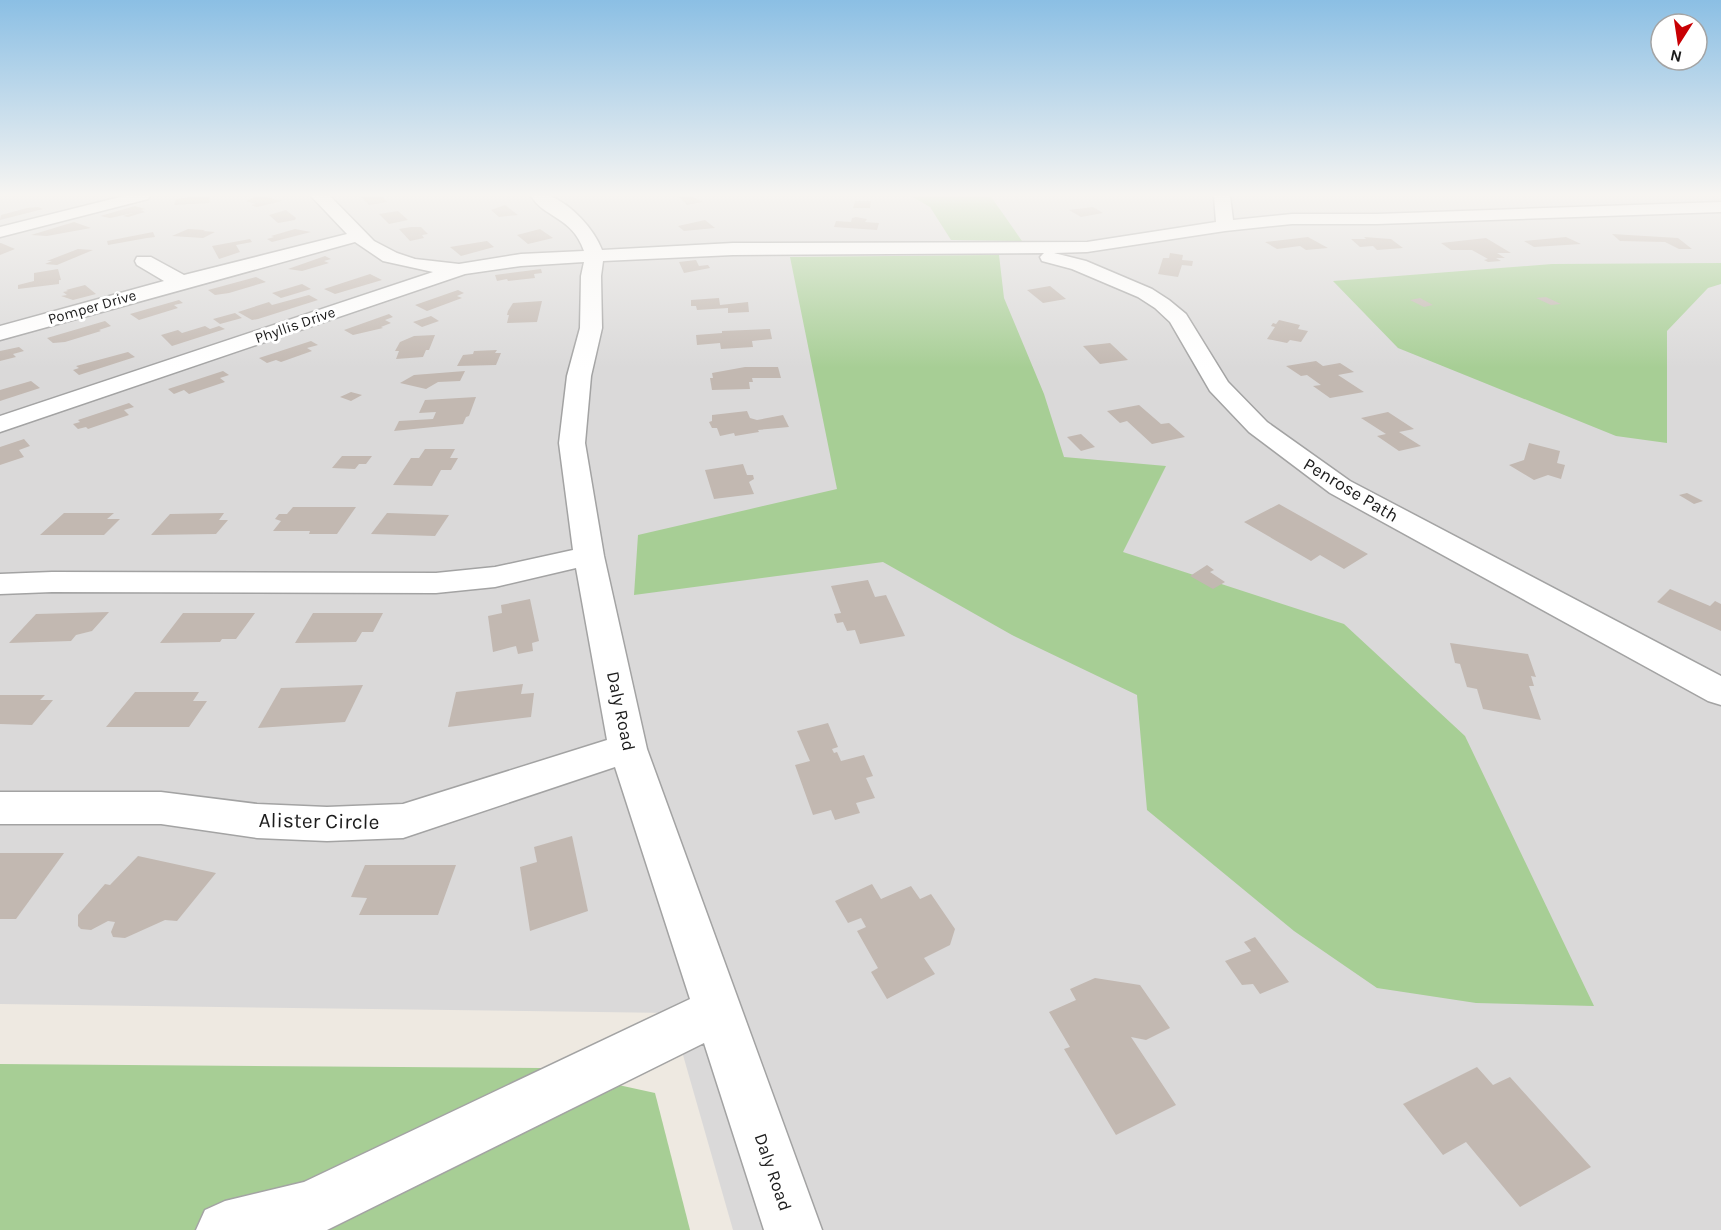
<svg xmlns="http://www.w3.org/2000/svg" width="1721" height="1230" font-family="Karla,sans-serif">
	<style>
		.residential { fill: #dad9d9 }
		.forest { fill: #a7ce95 }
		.building { fill: #c2b8b1 }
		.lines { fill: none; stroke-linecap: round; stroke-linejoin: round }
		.minor-casing { stroke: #a3a3a3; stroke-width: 3 }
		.minor { fill: #fff; fill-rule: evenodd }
		.labels { text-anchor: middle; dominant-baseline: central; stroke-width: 6; stroke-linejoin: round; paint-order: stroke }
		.far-street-label { font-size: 15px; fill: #1c1c1c; stroke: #fff }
		.street-label { font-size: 18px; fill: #1c1c1c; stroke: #fff }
		.near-street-label { font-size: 21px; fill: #1c1c1c; stroke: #fff }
	</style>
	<rect width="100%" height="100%" fill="#eee9e1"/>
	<!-- residential -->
	<polygon class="residential" points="0,196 1721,196 1721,1230 733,1230 671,1013 0,1004"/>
	<!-- forest -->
	<g class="forest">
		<polygon points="911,196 983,196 992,198 1022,241 951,240 930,207"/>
		<polygon points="999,255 1004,298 1044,394 1064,457 1166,466 1123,552 1344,624 1465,736 1594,1006 1476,1003 1377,988 1294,931 1147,810 1137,695 1012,635 883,562 634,595 638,535 837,489 790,257"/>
		<polygon points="1721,263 1721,284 1708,288 1667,331 1667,443 1616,436 1398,348 1333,281 1552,264"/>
		<polygon points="0,1064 541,1068 655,1093 690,1230 0,1230"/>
	</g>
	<!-- building -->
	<g class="building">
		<polygon points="198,196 210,196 209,203 174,205 176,199"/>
		<polygon points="257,196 263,196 282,201 257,207 251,205 256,204 246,201"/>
		<polygon points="363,196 383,196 387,202 369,205 361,197"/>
		<polygon points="678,196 692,196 702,202 687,205"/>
		<polygon points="855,201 871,201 870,208 853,208"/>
		<polygon points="505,205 518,215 499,217 491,210"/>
		<polygon points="135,206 145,209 141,210 145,212 128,217 123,216 133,213 110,218 100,216"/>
		<polygon points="38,207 43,209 0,220 1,215 27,208"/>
		<polygon points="1093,207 1103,213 1081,217 1069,210"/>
		<polygon points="286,210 296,218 295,220 278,223 269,215"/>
		<polygon points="398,211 408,220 389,224 379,214"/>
		<polygon points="856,217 867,219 865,222 879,223 877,230 834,227 836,221 851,222 852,218"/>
		<polygon points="705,220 715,228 684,231 678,226"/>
		<polygon points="74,222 91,228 47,236 31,235"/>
		<polygon points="411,227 421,227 428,234 422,235 424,238 410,241 399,229"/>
		<polygon points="188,229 205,230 203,231 215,232 203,238 172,236"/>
		<polygon points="295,229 311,232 272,242 267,239 274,237 271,236"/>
		<polygon points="540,229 553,238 528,244 517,235"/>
		<polygon points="153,232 155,237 147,238 108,245 107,241"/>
		<polygon points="1612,234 1678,238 1692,249 1679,249 1665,242 1620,241"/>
		<polygon points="1308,237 1328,248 1306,250 1300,246 1277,249 1265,242"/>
		<polygon points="1364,237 1391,239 1403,248 1377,250 1373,246 1360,247 1351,239 1366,239"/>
		<polygon points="1566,237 1581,244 1534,247 1524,241"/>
		<polygon points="1486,238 1511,253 1497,253 1505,258 1496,258 1501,261 1488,262 1484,260 1488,259 1472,250 1451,250 1441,243"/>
		<polygon points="250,239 252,242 236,245 240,252 219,259 212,246"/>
		<polygon points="487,241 494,247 461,256 450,247"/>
		<polygon points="0,243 1,243 15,249 0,255"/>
		<polygon points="78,249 93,250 57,265 45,264 52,261 47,261"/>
		<polygon points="1170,253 1183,255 1182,260 1193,261 1192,266 1182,265 1178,277 1158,274 1163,258 1169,258"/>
		<polygon points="325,256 331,259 324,261 329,263 302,271 288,269"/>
		<polygon points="696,260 699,266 708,265 710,268 684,273 679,262"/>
		<polygon points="58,269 61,280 59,280 59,284 18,289 18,285 34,281 34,273"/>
		<polygon points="541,269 542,273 534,274 535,278 508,281 507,279 497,281 495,275"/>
		<polygon points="370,274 382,280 335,294 324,289"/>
		<polygon points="256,277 266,282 229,293 215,295 208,290"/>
		<polygon points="302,284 311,289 281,298 272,293"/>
		<polygon points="85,285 96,294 73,300 61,296 67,295 63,292 68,291 66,290"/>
		<polygon points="1050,286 1066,299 1043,303 1027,290"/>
		<polygon points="458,290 464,293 457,296 462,298 427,311 415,305"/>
		<polygon points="309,295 318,300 258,319 252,320 238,312 269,302 272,305"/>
		<polygon points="1546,297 1561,304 1551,305 1536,298"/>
		<polygon points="719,298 720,305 748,302 749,312 728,313 728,308 697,310 696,306 691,306 691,300"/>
		<polygon points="1420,298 1433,305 1424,307 1410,300"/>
		<polygon points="179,300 183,303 174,305 178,308 139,320 130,314"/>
		<polygon points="542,301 537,322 507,323 509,315 507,315 508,311 513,303"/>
		<polygon points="235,313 242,318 220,324 213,319"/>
		<polygon points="389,314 393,317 385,320 391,323 381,327 383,328 353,335 344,330"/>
		<polygon points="431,316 439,321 422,327 413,322"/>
		<polygon points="1279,320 1300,325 1298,329 1308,331 1301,342 1290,340 1287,343 1267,339 1275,327 1271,326 1273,323 1276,324"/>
		<polygon points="105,321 111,326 99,330 101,331 65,342 53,343 47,338"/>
		<polygon points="205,326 210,329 219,326 225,329 172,346 161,335 178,330 182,333"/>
		<polygon points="770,329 772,339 752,341 753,347 721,349 720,343 697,345 696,335 722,333 722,331"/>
		<polygon points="435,335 429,350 426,350 423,357 396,359 399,351 395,351 400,342 414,336"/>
		<polygon points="311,341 318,345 307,348 312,351 281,362 276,360 267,363 259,358"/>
		<polygon points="1110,343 1128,360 1100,364 1083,346"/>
		<polygon points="19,347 24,351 13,354 16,357 0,361 0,351"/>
		<polygon points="497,350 495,353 501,353 496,365 457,366 463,355 473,354 474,351"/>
		<polygon points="128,352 135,357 79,375 73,370 79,368 76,366"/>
		<polygon points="1316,361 1323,366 1340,363 1354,372 1338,375 1364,392 1330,398 1313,386 1321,385 1307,375 1301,376 1286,366"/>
		<polygon points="745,367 778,367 781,378 752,378 753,382 749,382 750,389 712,390 710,378 713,378 712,373"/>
		<polygon points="223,371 229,375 220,378 225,382 189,394 184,390 174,394 168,389"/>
		<polygon points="465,371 460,381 438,382 426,389 400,383 414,375"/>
		<polygon points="31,381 40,388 0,401 0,390"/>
		<polygon points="351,392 362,395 351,401 340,397"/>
		<polygon points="476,397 469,416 466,417 463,424 394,431 399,421 433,419 436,412 419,413 425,400"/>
		<polygon points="129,403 134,407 124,410 129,415 88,429 86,427 78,429 73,424 80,422 78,420"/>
		<polygon points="1139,405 1161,424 1169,423 1185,437 1152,444 1127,421 1120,423 1107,411"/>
		<polygon points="747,411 750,418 757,420 783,415 789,427 758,430 759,432 735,436 734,433 720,436 717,428 712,428 709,422 712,421 712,415"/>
		<polygon points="1388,412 1414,429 1399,432 1421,446 1399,451 1377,436 1386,434 1361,418"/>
		<polygon points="1081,434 1095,447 1081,451 1067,437"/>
		<polygon points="24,439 30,446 19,450 24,457 0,465 0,447"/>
		<polygon points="1529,443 1560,451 1557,463 1565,465 1561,479 1548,475 1534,480 1509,465 1524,460"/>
		<polygon points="425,449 455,449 450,458 458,458 451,470 441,470 432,486 393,485 411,458 419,458"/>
		<polygon points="342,456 372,456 366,464 359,464 355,469 332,468"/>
		<polygon points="743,464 747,475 753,475 754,479 749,482 754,494 714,499 705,470"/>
		<polygon points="1687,493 1703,501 1694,504 1679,495"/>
		<polygon points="1279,504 1368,554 1344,569 1320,555 1311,561 1244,522"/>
		<polygon points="293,507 356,507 337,534 309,534 310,531 273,531 281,521 275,519 279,514 287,514"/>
		<polygon points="64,513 114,513 107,519 120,519 104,535 40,535"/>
		<polygon points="224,513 219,520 228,520 216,534 151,535 170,514"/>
		<polygon points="387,513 449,515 435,536 371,534"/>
		<polygon points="1207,565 1214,570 1210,572 1225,582 1213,589 1190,576"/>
		<polygon points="868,580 875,597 886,595 905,636 860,644 855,630 847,631 843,622 837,623 834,614 841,613 831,586"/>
		<polygon points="1670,589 1710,606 1715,601 1721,604 1721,631 1657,602"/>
		<polygon points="530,599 539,641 532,643 533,651 518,654 516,646 493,652 488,616 502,613 501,605"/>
		<polygon points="109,612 92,631 76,635 71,641 9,643 36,614"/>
		<polygon points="183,613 255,613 236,639 222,639 220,642 160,643"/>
		<polygon points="313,613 383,613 373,632 362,632 356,642 295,643"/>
		<polygon points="1450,643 1528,654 1536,677 1531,676 1534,686 1529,686 1541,720 1483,709 1477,689 1467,687 1460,664 1455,663"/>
		<polygon points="523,684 521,694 534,693 531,717 448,727 456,692"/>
		<polygon points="363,685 345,722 258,728 281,688"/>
		<polygon points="135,692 199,692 193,701 207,701 189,727 106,727"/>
		<polygon points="0,695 45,695 40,700 53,700 32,725 0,724"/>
		<polygon points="828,723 838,747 832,749 834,753 837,752 841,761 864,755 873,776 866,778 875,798 856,803 860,813 835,820 831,810 813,815 795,765 810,761 797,731"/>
		<polygon points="572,836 588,911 530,931 520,867 537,862 534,847"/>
		<polygon points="0,853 64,853 16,919 0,919"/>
		<polygon points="138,856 216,873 177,921 165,920 125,938 113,937 111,932 115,922 108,921 91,930 81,929 78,926 78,915 105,884 110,885"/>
		<polygon points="365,865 456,865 438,915 359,915 367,898 351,897"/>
		<polygon points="872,884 881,899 911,886 920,899 931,894 955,929 950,945 924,958 935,974 887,999 871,972 878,968 857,931 866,927 861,918 848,923 835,901"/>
		<polygon points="1255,937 1289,982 1260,994 1253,984 1242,985 1225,961 1251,951 1244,942"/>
		<polygon points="1095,978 1140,985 1170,1028 1146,1040 1131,1037 1176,1105 1116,1135 1064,1049 1070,1047 1049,1012 1076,1000 1070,989"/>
		<polygon points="1477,1067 1493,1085 1510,1077 1591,1167 1520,1207 1466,1142 1443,1155 1403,1104"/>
	</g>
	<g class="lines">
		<!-- minor casing -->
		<g class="minor-casing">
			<g id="minor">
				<polygon points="124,196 150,196 148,199 0,237 0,227"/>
				<path d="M311,196h19l44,45 23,12 18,6 44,5 62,-10 63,-3c-12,-35 -40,-33 -53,-55 6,0 14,-2 19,0 22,9 44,33 52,54l131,-7 354,-1 129,-20 -2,-26h16l3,24 59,-6h85l344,-12v10l-344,12h-85l-67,7 -138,21 -33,1 32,8 66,28 17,11 17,14 42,68 39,40 83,59 371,195v29l-13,-4 -378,-208 -81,-61 -39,-41 -40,-69 -15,-14 -17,-11 -66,-28 -30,-8 -2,-4 4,-4 -311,2 -130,6 -2,15 1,52 -11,48 -6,67 19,113 43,193 175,481h-58l-60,-187 -377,187h-131l9,-20 20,-9 79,-19 386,-183 -75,-232 -212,71 -76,3 -70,-3 -96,-14h-161v-32h161l96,12 70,3 76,-3 204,-64 -31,-172 -81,19 -59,6 -384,-1 -52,2v-20l52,-2 384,1 59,-6 78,-17 -14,-107 8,-67 13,-48 1,-52 3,-14 -63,4 -56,8 -465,158v-16l433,-144 -50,-11 -28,-19 -355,98v-14l164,-45 -27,-16 -2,-4 2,-4h14l33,18 163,-41z"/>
			</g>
		</g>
		<!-- minor -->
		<use href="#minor" class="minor"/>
	</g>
	<!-- sky -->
	<linearGradient id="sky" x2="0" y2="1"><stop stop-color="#8bbfe4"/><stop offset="0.53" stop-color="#f7f5f2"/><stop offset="1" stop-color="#f7f5f2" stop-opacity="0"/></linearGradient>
	<rect width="1721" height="368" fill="url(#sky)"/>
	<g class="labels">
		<!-- far-street labels -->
		<g class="far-street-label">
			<text transform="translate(92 307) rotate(-16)">Pomper Drive</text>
			<text transform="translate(295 325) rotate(-19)">Phyllis Drive</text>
		</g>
		<!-- street labels -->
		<g class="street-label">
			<text transform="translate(1351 490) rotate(31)">Penrose Path</text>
			<text transform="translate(621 711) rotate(78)">Daly Road</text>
			<text transform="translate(773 1172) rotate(71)">Daly Road</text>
		</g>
		<!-- near-street labels -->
		<g class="near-street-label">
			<text transform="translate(319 821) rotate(1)">Alister Circle</text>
		</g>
	</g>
	<!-- north arrow -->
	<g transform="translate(1679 42) rotate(192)"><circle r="28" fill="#ffffff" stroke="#a4a4a4" stroke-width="1.5"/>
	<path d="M0-4.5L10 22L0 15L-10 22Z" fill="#c80004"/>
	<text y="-9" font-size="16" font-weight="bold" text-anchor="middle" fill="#1c1c1c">N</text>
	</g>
</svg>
